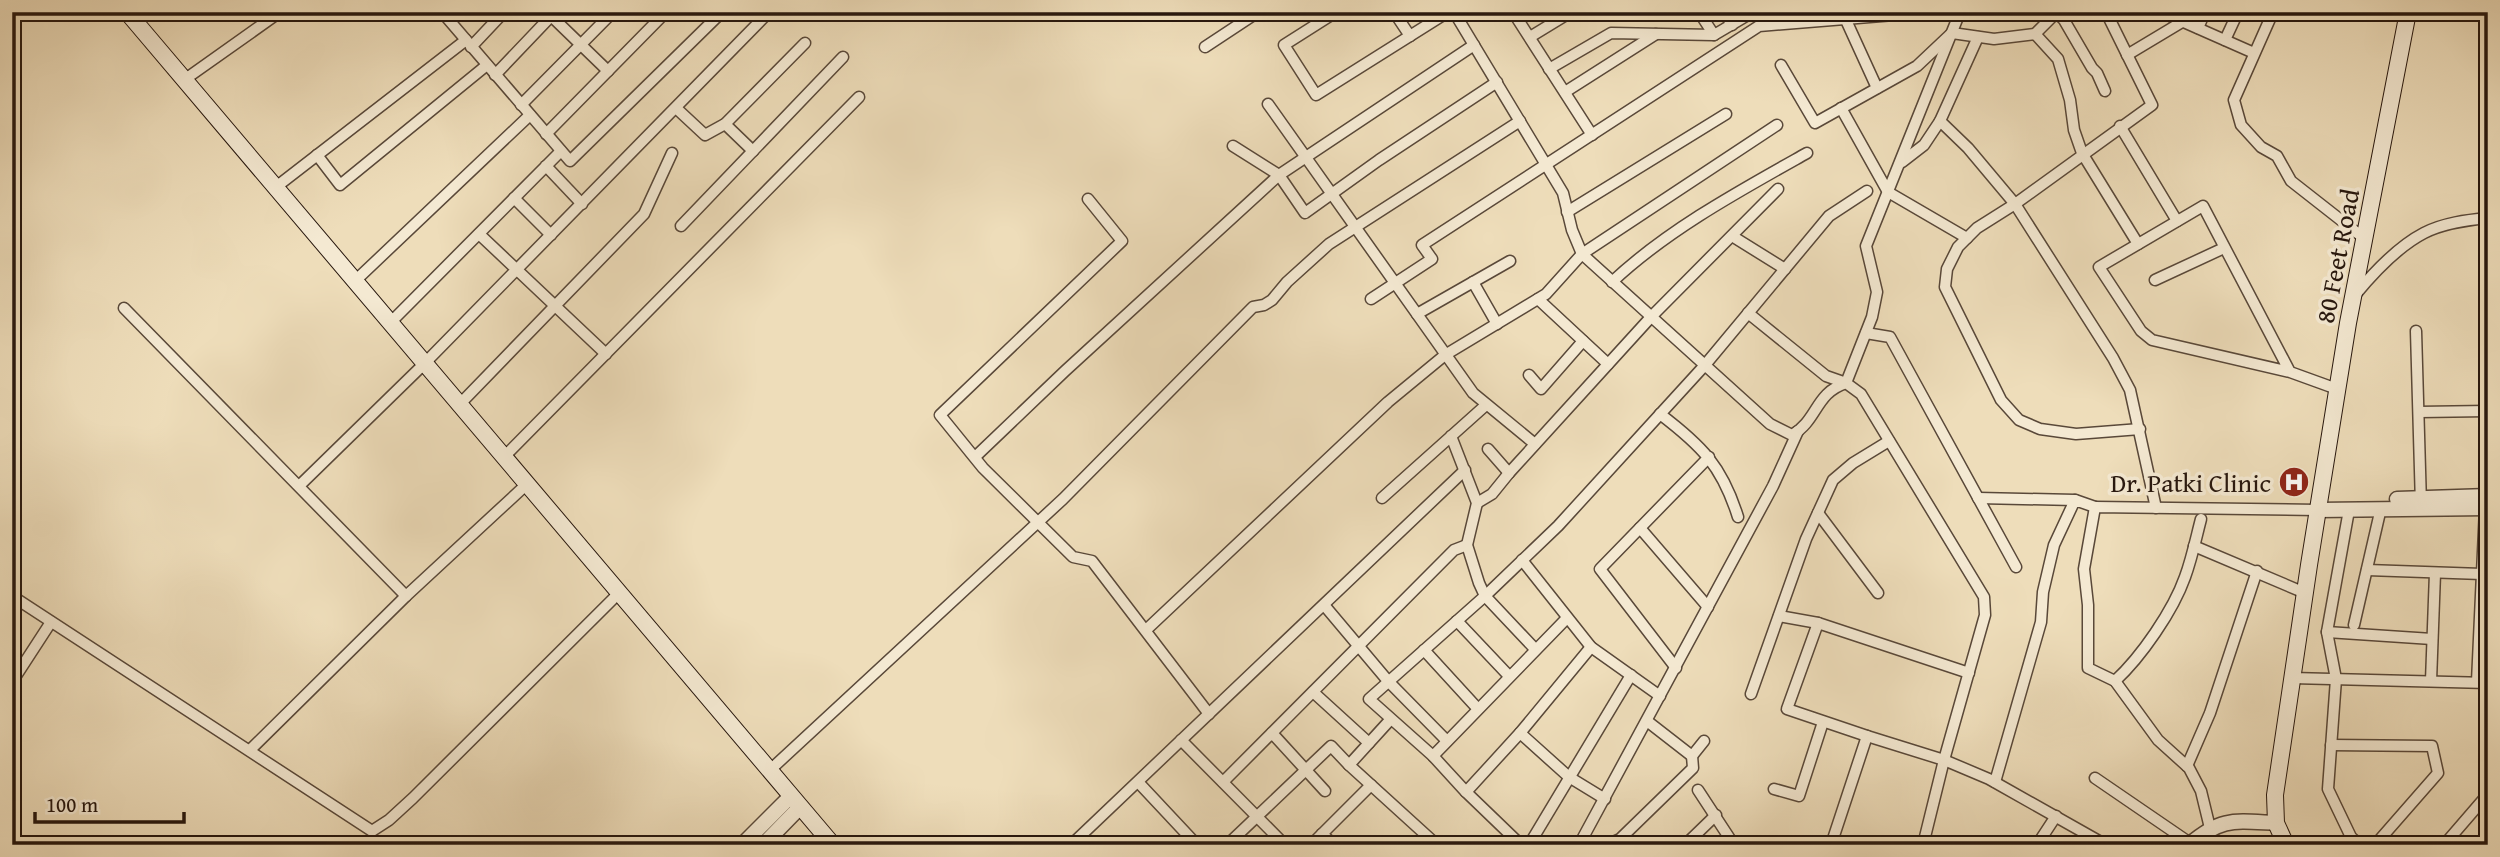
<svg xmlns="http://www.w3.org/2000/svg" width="2500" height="857" font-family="'Gentium Book Plus',serif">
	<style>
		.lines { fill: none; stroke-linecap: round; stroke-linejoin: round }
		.minor-casing { stroke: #594839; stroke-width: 13 }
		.tertiary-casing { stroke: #594839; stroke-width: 17 }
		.secondary-casing { stroke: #27170e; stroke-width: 18 }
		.minor { stroke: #f4e9d2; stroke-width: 10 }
		.tertiary { stroke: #f4e9d2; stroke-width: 14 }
		.secondary { stroke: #f4e9d2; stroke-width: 16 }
		.labels { text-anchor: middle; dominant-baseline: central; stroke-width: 7; stroke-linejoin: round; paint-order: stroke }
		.street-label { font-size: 26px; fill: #27170e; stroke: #f4e9d2 }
		.poi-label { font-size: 26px; fill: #27170e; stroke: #f4e9d2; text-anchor: end }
	</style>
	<rect width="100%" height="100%" fill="#eeddba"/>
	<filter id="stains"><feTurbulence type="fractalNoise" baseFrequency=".00286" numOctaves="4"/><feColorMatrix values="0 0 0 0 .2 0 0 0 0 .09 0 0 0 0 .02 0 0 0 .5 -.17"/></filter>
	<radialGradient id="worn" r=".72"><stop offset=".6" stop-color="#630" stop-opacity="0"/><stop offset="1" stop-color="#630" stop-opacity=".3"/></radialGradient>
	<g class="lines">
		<!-- minor casing -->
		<g class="minor-casing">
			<g id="minor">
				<polyline points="442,12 570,161 722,12"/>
				<polyline points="547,12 608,71"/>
				<polyline points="1336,12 1284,45 1316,95 1448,12"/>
				<polyline points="1394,12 1410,36"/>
				<path d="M1454,12l109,181 9,37 10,24 188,170 22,11c26,-15 23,-42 54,-52l15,11 123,203 1,18 -41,145 -21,85"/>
				<polyline points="1513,12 1592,135"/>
				<polyline points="1699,12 1714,35"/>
				<polyline points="1724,12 1732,25"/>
				<polyline points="2106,12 2152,105 2015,204 1977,228 1958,247 1947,269 1945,287 2001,400 2019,420 2040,429 2076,434 2140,429"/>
				<polyline points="2161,12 2254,53"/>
				<polyline points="2273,12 2234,100 2241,125 2261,147 2277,156 2291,181 2365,239"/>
				<polyline points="2057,13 2064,20 2092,68 2097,73 2105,91"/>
				<polyline points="1845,18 1877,88"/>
				<polyline points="2198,28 2205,12"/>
				<polyline points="2035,34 2058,59 2070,100 2074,130 2082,153 2138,244"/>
				<polyline points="1530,37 1571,12"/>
				<polyline points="2225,40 2238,12"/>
				<polyline points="471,47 504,12"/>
				<polyline points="1205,47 1258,12"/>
				<polyline points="2127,55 2182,22"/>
				<polyline points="1781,65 1815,123 1917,66 1952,33 1994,39 2035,34 2057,12"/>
				<polyline points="1549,69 1611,33 1714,35 1753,12"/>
				<polyline points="495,75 555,12"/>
				<polyline points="184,80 280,12"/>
				<polyline points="1565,92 1656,34"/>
				<polyline points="1268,104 1473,393 1535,444"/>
				<polyline points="521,105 613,12"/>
				<polyline points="676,108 705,135 725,124 805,43"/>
				<polyline points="1841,108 1888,192 1967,238"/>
				<polyline points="1940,121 1968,148 2015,204 2113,358 2130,390 2156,508"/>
				<polyline points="725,124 753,151"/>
				<polyline points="2120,126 2177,221"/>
				<polyline points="546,134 666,12"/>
				<polyline points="1233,146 1279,175 1305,213 1379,160 1497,82"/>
				<polyline points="317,155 340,185 487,65"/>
				<polyline points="1902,162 1924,145 1940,121 1978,37"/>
				<polyline points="546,166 582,204"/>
				<polyline points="276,187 466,40"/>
				<polyline points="514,198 551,235"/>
				<polyline points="1088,199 1122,241 940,415 983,468 1073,557 1092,561 1209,714"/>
				<polyline points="1567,212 1726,114"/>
				<polyline points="681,226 843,57"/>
				<polyline points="479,234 606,354"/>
				<polyline points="1732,236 1785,269"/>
				<polyline points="2155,280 2224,248"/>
				<polyline points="355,281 530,115"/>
				<polyline points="1473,282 1497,324"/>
				<path d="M1612,282c55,-52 129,-92 195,-129"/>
				<path d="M2355,295c19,-23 42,-48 69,-62 19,-10 43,-13 64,-15"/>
				<polyline points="1371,299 1432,259 1422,245 1759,26 1931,12"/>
				<polyline points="1538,299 1608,364"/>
				<polyline points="124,308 406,596 527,484"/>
				<polyline points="1748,313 1826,376 1846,383 1872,317 1877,292 1866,246 1960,12"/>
				<polyline points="1417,314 1510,261"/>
				<polyline points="390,323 561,151"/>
				<polyline points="2416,331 2421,505"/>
				<polyline points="1866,333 1890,337 2016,567"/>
				<polyline points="2290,372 2203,206 2099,267 2141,331 2152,340 2290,372 2337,389"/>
				<polyline points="1529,375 1541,389 1583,341"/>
				<polyline points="459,405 644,214 672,153"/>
				<polyline points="2419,412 2488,411"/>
				<path d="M1660,414c42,32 62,52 78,103"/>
				<polyline points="1451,436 1477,503 1467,545 1479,583 1485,596 1535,649"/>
				<polyline points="1488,449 1509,473 1651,317 1778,189"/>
				<polyline points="504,457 859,97"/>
				<polyline points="975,457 1065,371 1279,175 1474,45"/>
				<polyline points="299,486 424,364 769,12"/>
				<polyline points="1382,498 1486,405"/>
				<polyline points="1978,498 2075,500"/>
				<polyline points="1477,503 1492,494 1509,473"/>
				<polyline points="2349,510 2327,632 2336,679 2328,789 2351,837 2360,845"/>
				<polyline points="1818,513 1878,593"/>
				<polyline points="1640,528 1708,607"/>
				<polyline points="2194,546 2305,593"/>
				<polyline points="1522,560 1591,647 1660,696"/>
				<polyline points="2367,570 2482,574"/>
				<polyline points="12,596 372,831 389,820 413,798 619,593"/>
				<polyline points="1324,605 1388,681 1447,741"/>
				<polyline points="1779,616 1818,623"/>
				<polyline points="1457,621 1509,676"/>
				<polyline points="2354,625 2381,508"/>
				<polyline points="1146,630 1388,402 1445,355 1546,294 1582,254 1777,125"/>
				<polyline points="2327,632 2432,639"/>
				<polyline points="1591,647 1520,733 1569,777 1605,799"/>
				<polyline points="1424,650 1478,709"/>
				<polyline points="1676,668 1600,569 1709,457"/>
				<polyline points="2292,678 2488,683"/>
				<path d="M2115,681c26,-24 58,-70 70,-104 7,-19 11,-39 16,-58"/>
				<polyline points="2431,681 2435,573"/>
				<polyline points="12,682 51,622"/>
				<polyline points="2477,682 2485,508"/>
				<polyline points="1313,692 1369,743"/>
				<polyline points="1751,694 1806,539 1833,480 1853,463 1889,441"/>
				<polyline points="1390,720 1349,765 1437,845"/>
				<polyline points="1647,721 1692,756 1704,741"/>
				<polyline points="1272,733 1325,791"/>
				<polyline points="1867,736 1787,709 1818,623 1969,673"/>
				<polyline points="1181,740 1285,845"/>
				<polyline points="2331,745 2432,746 2438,773 2375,845"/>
				<polyline points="250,750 406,596"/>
				<polyline points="1433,756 1567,618"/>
				<polyline points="2187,766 2210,713 2257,571"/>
				<polyline points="769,771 1063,499 1253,307 1264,305 1272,300 1287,282 1329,244 1520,121"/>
				<polyline points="2095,778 2190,843"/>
				<polyline points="1138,782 1197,845"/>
				<polyline points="1223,782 1454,550 1467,545"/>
				<polyline points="1995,782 2041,622 2043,592 2054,545 2075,500 2095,507"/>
				<polyline points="1774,789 1799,796 1823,722"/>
				<polyline points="1698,790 1734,845"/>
				<polyline points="1466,792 1520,733"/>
				<polyline points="2210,828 2201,791 2189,768 2158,740 2115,681 2088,668 2088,605 2084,569 2095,507 2318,510"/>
				<polyline points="1322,834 1334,845"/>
				<polyline points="1071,845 1465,470"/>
				<polyline points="1227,845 1331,746 1349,765"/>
				<polyline points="1311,845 1371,785"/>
				<polyline points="1521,845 1466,792 1433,756 1369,699 1485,596 1558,526 1705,365 1829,216 1867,191"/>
				<polyline points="1529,845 1631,675"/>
				<polyline points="1579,845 1773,486 1798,431"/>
				<polyline points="1607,845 1620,839 1693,768 1692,756"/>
				<polyline points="1685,845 1716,815"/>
				<polyline points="1831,845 1867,736 1944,760 1989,779 2106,845"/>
				<polyline points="2037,845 2056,816"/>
				<polyline points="2444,845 2488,794"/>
			</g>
		</g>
		<!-- tertiary casing -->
		<g class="tertiary-casing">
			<g id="tertiary">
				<polyline points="2397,499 2488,496"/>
				<polyline points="2318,510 2488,508"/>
				<polyline points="742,845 791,796"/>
				<polyline points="763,845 800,807"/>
				<path d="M2189,845c33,-28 45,-24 87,-22"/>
			</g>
		</g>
		<!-- secondary casing -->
		<g class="secondary-casing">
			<g id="secondary">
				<polyline points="127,12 833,845"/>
				<polyline points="2286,845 2276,823 2275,795 2309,565 2348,323 2408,12"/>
			</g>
		</g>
		<!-- minor -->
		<use href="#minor" class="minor"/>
		<!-- tertiary -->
		<use href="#tertiary" class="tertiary"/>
		<!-- secondary -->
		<use href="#secondary" class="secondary"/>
	</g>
	<!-- icons -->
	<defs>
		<g id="hospital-disc" transform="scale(1.575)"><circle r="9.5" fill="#8f2418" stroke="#f4e9d2"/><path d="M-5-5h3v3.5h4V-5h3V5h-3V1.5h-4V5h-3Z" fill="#fff"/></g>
	</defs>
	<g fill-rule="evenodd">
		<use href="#hospital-disc" x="2294" y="482"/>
	</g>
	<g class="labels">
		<!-- street labels -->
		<g class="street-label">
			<text transform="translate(2337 256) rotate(-79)">80 Feet Road</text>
		</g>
		<!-- poi labels -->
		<g class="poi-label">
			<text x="2271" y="482">Dr. Patki Clinic</text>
		</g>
	</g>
	<!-- margin -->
	<rect width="2500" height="857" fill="none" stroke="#eeddba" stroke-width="42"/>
	<rect x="14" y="14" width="2472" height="829" fill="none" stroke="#27170e" stroke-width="3.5"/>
	<rect x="21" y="21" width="2458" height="815" fill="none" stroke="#27170e" stroke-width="2"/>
	<!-- scale -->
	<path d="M35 812v10h149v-10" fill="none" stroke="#27170e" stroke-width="3.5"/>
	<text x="46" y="812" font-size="21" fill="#27170e" stroke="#f4e9d2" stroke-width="5" paint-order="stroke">100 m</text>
	<rect width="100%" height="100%" filter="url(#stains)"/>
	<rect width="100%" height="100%" fill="url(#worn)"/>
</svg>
